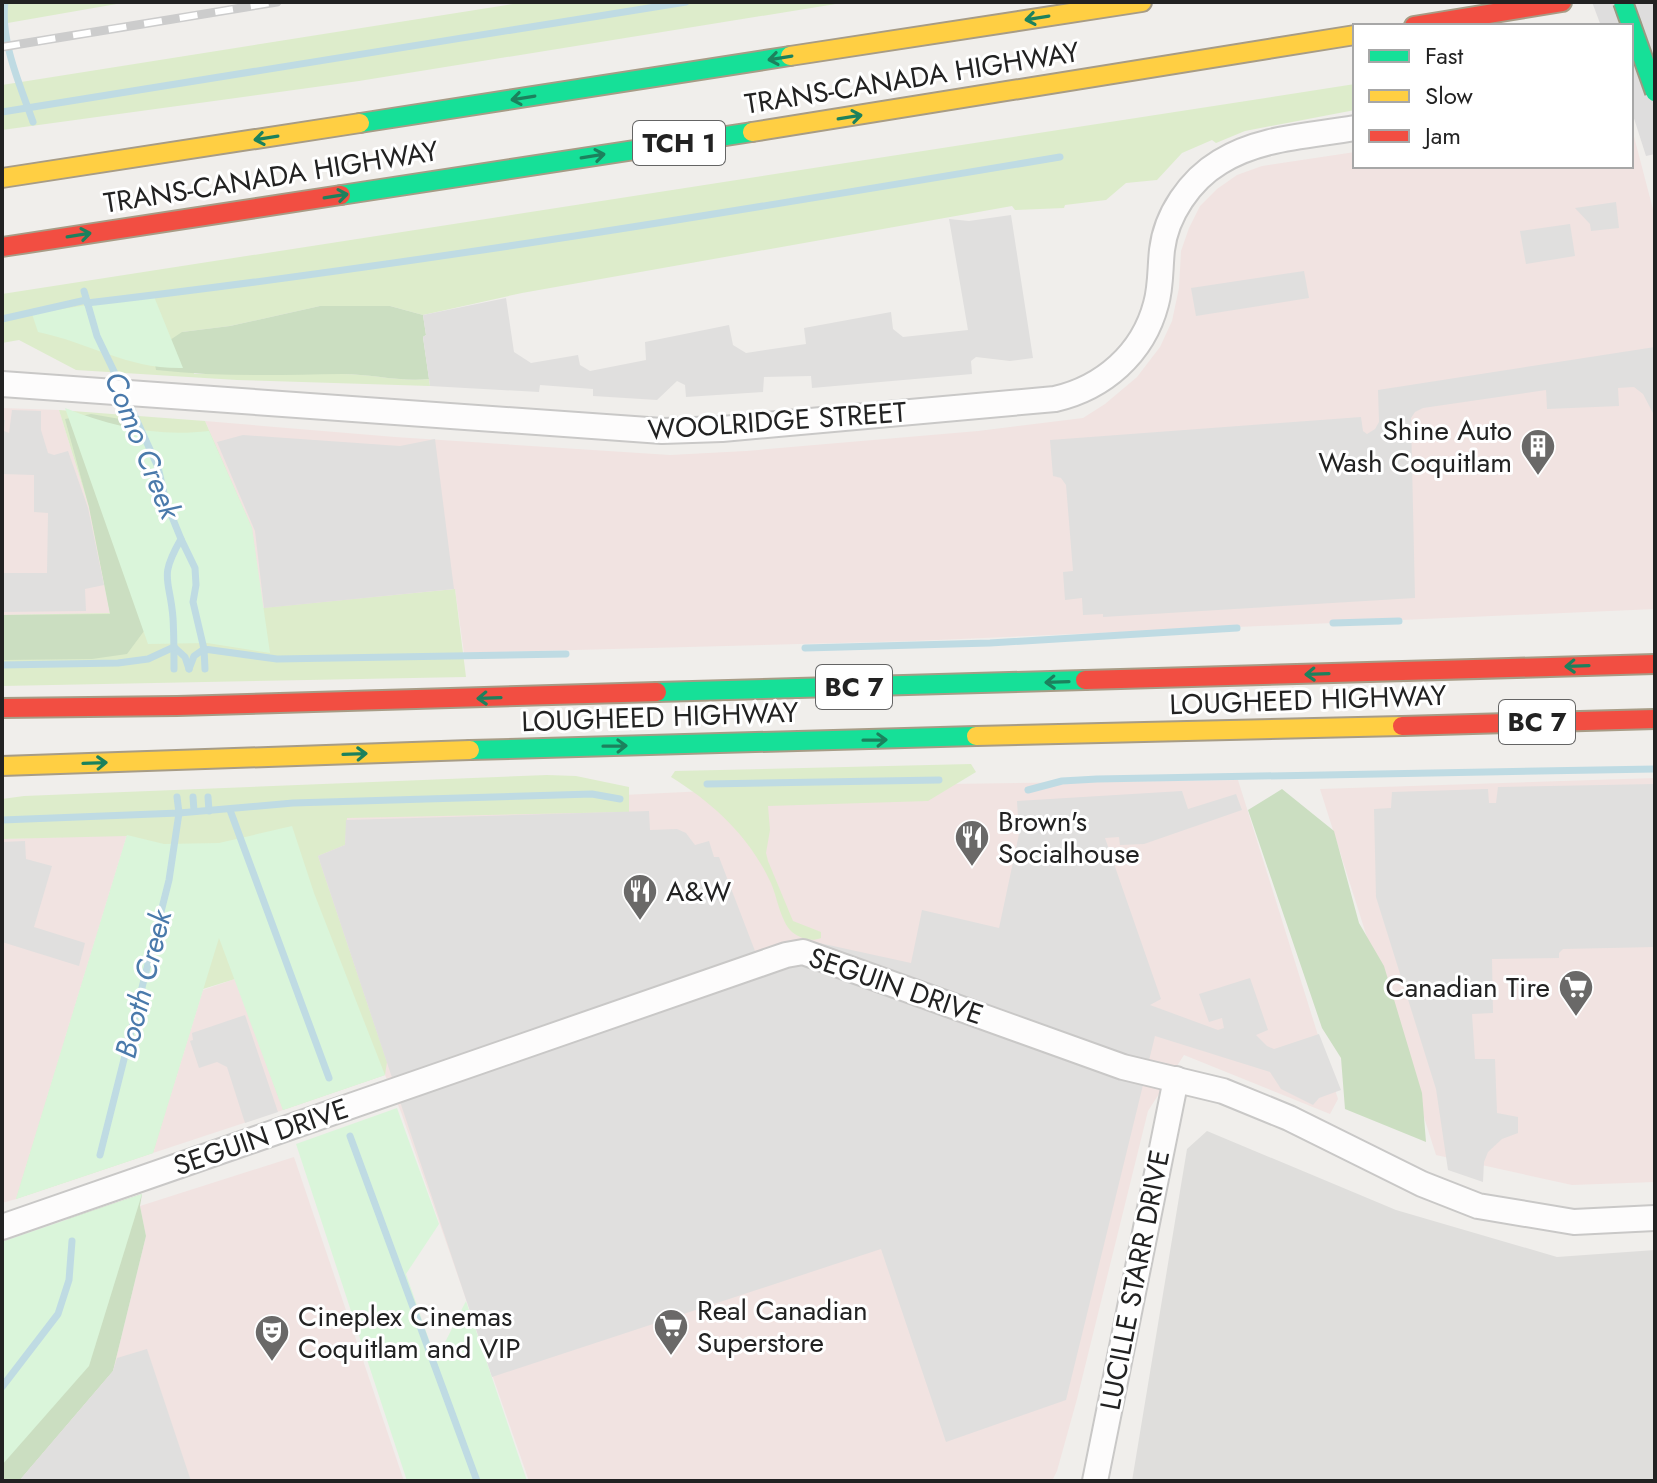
<svg xmlns="http://www.w3.org/2000/svg" width="1657" height="1483" font-family="Jost,sans-serif">
	<style>
		.residential { fill: #dfdedc }
		.commercial { fill: #f1e3e1 }
		.grass { fill: #ddeccb }
		.forest { fill: #cbdec1 }
		.park { fill: #daf5da }
		.parking { fill: #e0dfde }
		.pier { fill: #dedddd }
		.lines { fill: none; stroke-linecap: round; stroke-linejoin: round }
		.stream { stroke: #bfdbe3; stroke-width: 7 }
		.street-casing { stroke: #c9c8c7; stroke-width: 28 }
		.fast-casing { stroke: #a79c86; stroke-width: 22 }
		.slow-casing { stroke: #a79c86; stroke-width: 22 }
		.jam-casing { stroke: #a79c86; stroke-width: 22 }
		.street { stroke: #fdfcfc; stroke-width: 24 }
		.fast { stroke: #16e098; stroke-width: 18 }
		.slow { stroke: #ffcf43; stroke-width: 18 }
		.jam { stroke: #f24e42; stroke-width: 18 }
		.rail-casing { stroke: #ccc; stroke-width: 9 }
		.rail { stroke: #fff; stroke-width: 6; stroke-dasharray: 18; stroke-linecap: butt }
		.fast-bridge-casing { stroke: #999a82; stroke-width: 22; stroke-linecap: butt }
		.fast-bridge { stroke: #16e098; stroke-width: 18 }
		.oneway { stroke: #1c815d }
		.labels { text-anchor: middle; dominant-baseline: central; stroke-width: 6; stroke-linejoin: round; paint-order: stroke }
		.shield { fill: #fff; stroke: #646464; stroke-width: 2 }
		.shield-label { font-size: 26px; font-weight: bold; fill: #222 }
		.street-label { font-size: 28px; fill: #222; stroke: #fff }
		.poi-label { font-size: 28px; fill: #222; stroke: #fff; text-anchor: start }
		.water-label { font-size: 30px; font-style: italic; fill: #4a7aab; stroke: #fff }
	</style>
	<rect width="100%" height="100%" fill="#f0eeeb"/>
	<!-- residential -->
	<polygon class="residential" points="1207,1131 1396,1210 1557,1257 1655,1250 1655,1481 1132,1481 1187,1149"/>
	<!-- commercial -->
	<g class="commercial">
		<polygon points="1631,125 1655,217 1655,609 914,641 464,653 455,589 262,609 252,528 205,421 395,437 670,455 746,451 978,431 1083,418 1105,404 1137,377 1160,347 1172,321 1179,288 1181,251 1189,228 1200,206 1217,189 1237,175 1262,166 1355,152 1355,166 1631,166"/>
		<polygon points="2,408 59,410 89,507 110,614 2,615"/>
		<polygon points="1655,778 1655,1182 1572,1185 1436,1155 1320,789"/>
		<polygon points="1238,780 1338,1099 1330,1114 1184,1055 1148,1111 1077,1399 1057,1471 1052,1481 529,1481 401,1112 385,1075 294,811 808,786"/>
		<polygon points="127,835 16,1199 2,1203 2,839"/>
		<polygon points="235,979 283,1110 153,1153 203,990"/>
		<polygon points="294,1157 404,1481 19,1481 113,1371 146,1236 140,1206"/>
	</g>
	<!-- grass -->
	<g class="grass">
		<polygon points="2,2 128,2 2,24"/>
		<polygon points="525,2 848,2 359,81 2,130 2,85"/>
		<path d="M1355,84v26l-110,21 -29,12 -4,-3 -30,13 -25,27 -31,3 -20,17 -41,5 -1,3 -49,2 -3,-4 -490,87 -99,22 -33,-9h-70l-90,20 -48,6 12,42c50,0 99,0 148,0 29,0 58,8 87,5l1,7 -193,-6 -161,-10 -57,-30 -17,3v-49z"/>
		<polygon points="59,410 205,421 252,528 262,608 455,589 466,677 2,686 2,615 110,613 89,507"/>
		<path d="M971,764l5,8 -48,29 -160,5 2,24 -4,23 2,8 25,60 28,11v6c-9,4 -20,1 -29,-6 -12,-11 -15,-37 -22,-51 -22,-46 -57,-78 -99,-104l4,-6z"/>
		<polygon points="547,775 576,776 629,787 629,812 347,818 345,845 318,856 387,1062 385,1075 283,1110 235,979 203,989 153,1153 16,1199 127,836 2,839 2,799 24,796"/>
	</g>
	<!-- forest -->
	<g class="forest">
		<path d="M320,306h70l33,9 3,20 -3,2 6,42c-29,3 -58,-5 -87,-5 -62,1 -125,3 -186,-4l-2,-12 10,-14 18,-12 48,-6z"/>
		<polygon points="91,414 120,419 144,465 147,627 127,654 92,659 2,660 2,615 110,614 89,507 65,419"/>
		<polygon points="1282,789 1334,831 1359,923 1384,966 1422,1093 1426,1142 1345,1109 1341,1058 1322,1028 1248,810"/>
		<polygon points="142,1194 140,1206 146,1236 113,1371 19,1481 2,1481 2,1387 68,1219"/>
	</g>
	<!-- park -->
	<g class="park">
		<path d="M153,294l30,74c-57,1 -92,-25 -145,-36l-6,-18z"/>
		<path d="M65,408c48,19 92,29 144,23l43,97 18,125 -63,-10 -59,1z"/>
		<polygon points="292,826 314,893 385,1075 283,1110 219,938 153,1153 16,1199 127,835 164,844 219,843"/>
		<polygon points="397,1108 439,1224 406,1274 436,1360 466,1301 527,1481 407,1481 296,1144"/>
		<polygon points="142,1194 89,1366 2,1465 2,1248 4,1241"/>
	</g>
	<!-- parking -->
	<g class="parking">
		<polygon points="1616,202 1619,228 1591,231 1590,224 1575,208"/>
		<polygon points="1011,215 1033,358 1010,361 976,357 971,361 972,374 812,388 811,376 764,377 763,392 686,397 685,385 677,381 657,400 593,396 593,389 540,385 539,392 430,386 423,337 426,335 423,315 506,298 514,352 531,363 578,355 580,365 590,371 646,360 645,342 729,325 733,345 746,353 806,344 804,328 891,312 893,329 903,337 968,330 949,219 969,221"/>
		<polygon points="1570,224 1575,256 1526,264 1520,231"/>
		<polygon points="1304,271 1309,298 1196,316 1191,288"/>
		<polygon points="1655,347 1655,417 1643,394 1634,387 1618,388 1619,406 1547,409 1546,390 1423,408 1415,412 1411,418 1415,598 1103,617 1103,614 1083,615 1082,598 1065,600 1063,572 1073,571 1066,485 1061,478 1053,476 1050,440 1361,417 1363,431 1367,434 1375,429 1379,422 1378,390"/>
		<polygon points="12,410 41,411 41,430 48,453 54,455 68,451 88,508 104,585 85,589 86,611 2,612 2,573 47,573 48,513 34,512 34,475 2,474 2,420 5,420 4,431 9,433"/>
		<polygon points="243,435 400,446 435,439 454,589 264,608 255,531 217,442"/>
		<polygon points="1655,784 1655,947 1563,949 1559,953 1559,958 1492,959 1493,1013 1472,1014 1475,1059 1495,1059 1497,1113 1518,1117 1518,1133 1502,1139 1488,1152 1484,1162 1483,1182 1448,1170 1436,1089 1376,897 1374,809 1391,808 1392,792 1488,789 1489,803 1496,803 1498,787"/>
		<polygon points="1182,791 1188,809 1236,794 1242,810 1144,844 1120,845 1119,837 1105,838 1161,999 1150,1005 1218,1030 1224,1028 1222,1018 1209,1022 1199,994 1250,978 1268,1030 1256,1035 1267,1046 1274,1049 1319,1034 1341,1090 1319,1098 1313,1105 1281,1089 1270,1072 1155,1036 1066,1400 946,1442 881,1249 492,1377 318,856 345,845 346,820 649,811 650,830 677,829 686,833 695,845 709,841 714,857 719,857 755,951 801,939 911,963 922,910 999,928 1019,834 1017,801"/>
		<polygon points="25,841 26,859 52,866 34,927 85,943 79,966 2,942 2,842"/>
		<polygon points="245,1015 278,1112 245,1123 227,1067 217,1062 199,1068 190,1041 193,1040 192,1033"/>
		<polygon points="147,1349 191,1481 19,1481 113,1371 117,1358"/>
	</g>
	<!-- pier -->
	<polygon class="pier" points="1592,2 1655,2 1655,154 1646,156 1631,109 1631,26 1601,26"/>
	<g class="lines">
		<!-- stream -->
		<g class="stream">
			<path d="M5,2c-5,39 15,83 28,120"/>
			<polyline points="2,112 686,2"/>
			<polyline points="84,291 97,336 121,386"/>
			<path d="M87,303c326,-38 650,-92 973,-146"/>
			<polyline points="2,319 86,300"/>
			<path d="M126,397l32,70 8,35 15,37c-23,40 -11,39 -8,79 1,17 1,34 1,51"/>
			<polyline points="181,539 195,568 196,585 193,602 204,649 277,659 566,654"/>
			<polyline points="1333,623 1399,621"/>
			<polyline points="174,647 185,657 189,669"/>
			<polyline points="805,648 990,643 1237,628"/>
			<polyline points="204,649 205,669"/>
			<polyline points="2,665 118,663 148,659 174,647"/>
			<polyline points="189,669 194,656 204,649"/>
			<polyline points="707,784 939,780"/>
			<polyline points="1028,790 1062,781 1097,779 1655,769"/>
			<polyline points="193,797 194,811"/>
			<polyline points="208,797 209,811"/>
			<polyline points="230,810 329,1078"/>
			<polyline points="2,820 179,813 293,803 592,794 620,799"/>
			<polyline points="350,1136 477,1481"/>
			<polyline points="100,1155 169,880 179,813 177,797"/>
			<polyline points="2,1387 58,1314 69,1280 72,1241"/>
		</g>
		<!-- street casing -->
		<g class="street-casing">
			<g id="street">
				<path d="M2,384l660,47 60,-2 333,-30c48,-11 88,-45 101,-95 5,-17 4,-36 6,-54 4,-35 28,-70 58,-88 40,-25 90,-26 135,-34"/>
				<polyline points="2,1227 786,955 803,952 1123,1067 1223,1091 1289,1118 1422,1184 1478,1206 1574,1222 1655,1218"/>
				<polyline points="1095,1481 1176,1079"/>
			</g>
		</g>
		<!-- fast casing -->
		<g class="fast-casing">
			<g id="fast">
				<polyline points="360,123 790,56"/>
				<polyline points="341,195 752,132"/>
				<polyline points="657,692 1085,680"/>
				<polyline points="470,750 976,736"/>
			</g>
		</g>
		<!-- slow casing -->
		<g class="slow-casing">
			<g id="slow">
				<polyline points="790,56 1142,2"/>
				<polyline points="752,132 1355,35"/>
				<polyline points="2,178 360,123"/>
				<polyline points="976,736 1402,726"/>
				<polyline points="2,766 470,750"/>
			</g>
		</g>
		<!-- jam casing -->
		<g class="jam-casing">
			<g id="jam">
				<polyline points="1414,26 1562,2"/>
				<polyline points="2,247 341,195"/>
				<polyline points="1085,680 1655,664"/>
				<polyline points="2,708 177,706 657,692"/>
				<polyline points="1402,726 1655,719"/>
			</g>
		</g>
		<!-- street -->
		<use href="#street" class="street"/>
		<!-- fast -->
		<use href="#fast" class="fast"/>
		<!-- slow -->
		<use href="#slow" class="slow"/>
		<!-- jam -->
		<use href="#jam" class="jam"/>
		<!-- rail casing -->
		<g class="rail-casing">
			<polyline id="rail" points="2,47 277,2"/>
		</g>
		<!-- rail -->
		<use href="#rail" class="rail"/>
		<!-- fast-bridge casing -->
		<g class="fast-bridge-casing">
			<polyline id="fast-bridge" points="1623,2 1655,92"/>
		</g>
		<!-- fast-bridge -->
		<use href="#fast-bridge" class="fast-bridge"/>
	</g>
	<!-- one-way arrows -->
	<defs><path id="oneway-shaft" d="M-6 0H5M1.5-3L5.5 0L1.5 3" fill="none" stroke-width="1.6" stroke-linecap="round" stroke-linejoin="round" transform="scale(2)"/></defs>
	<g class="oneway">
		<use href="#oneway-shaft" transform="translate(1037 18) rotate(171)"/>
		<use href="#oneway-shaft" transform="translate(780 58) rotate(171)"/>
		<use href="#oneway-shaft" transform="translate(523 98) rotate(171)"/>
		<use href="#oneway-shaft" transform="translate(850 117) rotate(-9)"/>
		<use href="#oneway-shaft" transform="translate(266 138) rotate(171)"/>
		<use href="#oneway-shaft" transform="translate(593 156) rotate(-9)"/>
		<use href="#oneway-shaft" transform="translate(336 196) rotate(-9)"/>
		<use href="#oneway-shaft" transform="translate(79 235) rotate(-9)"/>
		<use href="#oneway-shaft" transform="translate(1577 666) rotate(178)"/>
		<use href="#oneway-shaft" transform="translate(1317 674) rotate(178)"/>
		<use href="#oneway-shaft" transform="translate(1057 682) rotate(178)"/>
		<use href="#oneway-shaft" transform="translate(489 698) rotate(178)"/>
		<use href="#oneway-shaft" transform="translate(875 740) rotate(-1)"/>
		<use href="#oneway-shaft" transform="translate(615 746) rotate(-1)"/>
		<use href="#oneway-shaft" transform="translate(355 754) rotate(-2)"/>
		<use href="#oneway-shaft" transform="translate(95 763) rotate(-2)"/>
	</g>
	<!-- icons -->
	<defs>
		<g id="building-pin" transform="scale(1.8)"><path d="M0 17L-7.5 6A9.5 9.5 0 1 1 7.5 6Z" fill="#6a6968" stroke="#fff"/><path d="M-4-6H4V6H1V3H-1V6H-4ZM-2.5-4.3h1.7v1.8h-1.7ZM.8-4.3h1.7v1.8H.8ZM-2.5-1h1.7V.8h-1.7ZM.8-1h1.7V.8H.8Z" fill="#fff"/></g>
		<g id="restaurant-pin" transform="scale(1.8)"><path d="M0 17L-7.5 6A9.5 9.5 0 1 1 7.5 6Z" fill="#6a6968" stroke="#fff"/><path d="M-5-6h1v4h1v-4h1v4h1v-4h1v5L-1.5 .5V6h-2V.5L-5-1ZM5-6V6H3V1.5H1.5Q1.5-4 5-6Z" fill="#fff"/></g>
		<g id="supermarket-pin" transform="scale(1.8)"><path d="M0 17L-7.5 6A9.5 9.5 0 1 1 7.5 6Z" fill="#6a6968" stroke="#fff"/><path d="M-6-5.5h2.5l.6 2H6L4.5 2H-2.5L-4.4-4H-6ZM-1.5 3.2a1.3 1.3 0 1 0 .1 0ZM3 3.2a1.3 1.3 0 1 0 .1 0Z" fill="#fff"/></g>
		<g id="theatre-pin" transform="scale(1.8)"><path d="M0 17L-7.5 6A9.5 9.5 0 1 1 7.5 6Z" fill="#6a6968" stroke="#fff"/><path d="M-5-5.5Q0-4 5-5.5V0Q5 5 0 6Q-5 5-5 0ZM-3.3-2.5H-1v1.5H-3.3ZM1-2.5H3.3v1.5H1ZM-2.8 1Q0 5.5 2.8 1Z" fill="#fff"/></g>
	</defs>
	<g fill-rule="evenodd">
		<use href="#building-pin" x="1538" y="446"/>
		<use href="#restaurant-pin" x="972" y="837"/>
		<use href="#restaurant-pin" x="640" y="891"/>
		<use href="#supermarket-pin" x="1576" y="987"/>
		<use href="#supermarket-pin" x="671" y="1326"/>
		<use href="#theatre-pin" x="272" y="1332"/>
	</g>
	<g class="labels">
		<!-- shield labels -->
		<g class="shield">
			<rect x="633" y="121" width="92" height="44" rx="6"/>
			<rect x="816" y="665" width="76" height="44" rx="6"/>
			<rect x="1499" y="700" width="76" height="44" rx="6"/>
		</g>
		<g class="shield-label">
			<text x="679" y="143">TCH 1</text>
			<text x="854" y="687">BC 7</text>
			<text x="1537" y="722">BC 7</text>
		</g>
		<!-- street labels -->
		<g class="street-label">
			<text transform="translate(912 78) rotate(-9)">TRANS-CANADA HIGHWAY</text>
			<text transform="translate(271 177) rotate(-9)">TRANS-CANADA HIGHWAY</text>
			<text transform="translate(777 421) rotate(-4)">WOOLRIDGE STREET</text>
			<text transform="translate(1308 700) rotate(-2)">LOUGHEED HIGHWAY</text>
			<text transform="translate(660 717) rotate(-2)">LOUGHEED HIGHWAY</text>
			<text transform="translate(896 986) rotate(19)">SEGUIN DRIVE</text>
			<text transform="translate(261 1137) rotate(-19)">SEGUIN DRIVE</text>
			<text transform="translate(1135 1280) rotate(-79)">LUCILLE STARR DRIVE</text>
		</g>
		<!-- poi labels -->
		<g class="poi-label">
			<text x="1512" y="430" text-anchor="end">Shine Auto<tspan x="1512" dy="32">Wash Coquitlam</tspan></text>
			<text x="998" y="821">Brown's<tspan x="998" dy="32">Socialhouse</tspan></text>
			<text x="666" y="891">A&amp;W</text>
			<text x="1550" y="987" text-anchor="end">Canadian Tire</text>
			<text x="697" y="1310">Real Canadian<tspan x="697" dy="32">Superstore</tspan></text>
			<text x="298" y="1316">Cineplex Cinemas<tspan x="298" dy="32">Coquitlam and VIP</tspan></text>
		</g>
		<!-- water labels -->
		<g class="water-label">
			<text transform="translate(143 445) rotate(68)">Como Creek</text>
			<text transform="translate(143 984) rotate(-76)">Booth Creek</text>
		</g>
	</g>
	<!-- border -->
	<rect width="1657" height="1483" fill="none" stroke="#222222" stroke-width="8"/>
	<!-- legend -->
	<rect x="1353" y="24" width="280" height="144" fill="#ffffff" stroke="#a7a7a7" stroke-width="2"/>
	<rect x="1369" y="50" width="40" height="12" fill="#16e098" stroke="#a7a7a7" stroke-width="2"/>
	<text x="1425" y="64" font-size="24" fill="#222222">Fast</text>
	<rect x="1369" y="90" width="40" height="12" fill="#ffcf43" stroke="#a7a7a7" stroke-width="2"/>
	<text x="1425" y="104" font-size="24" fill="#222222">Slow</text>
	<rect x="1369" y="130" width="40" height="12" fill="#f24e42" stroke="#a7a7a7" stroke-width="2"/>
	<text x="1425" y="144" font-size="24" fill="#222222">Jam</text>
</svg>
